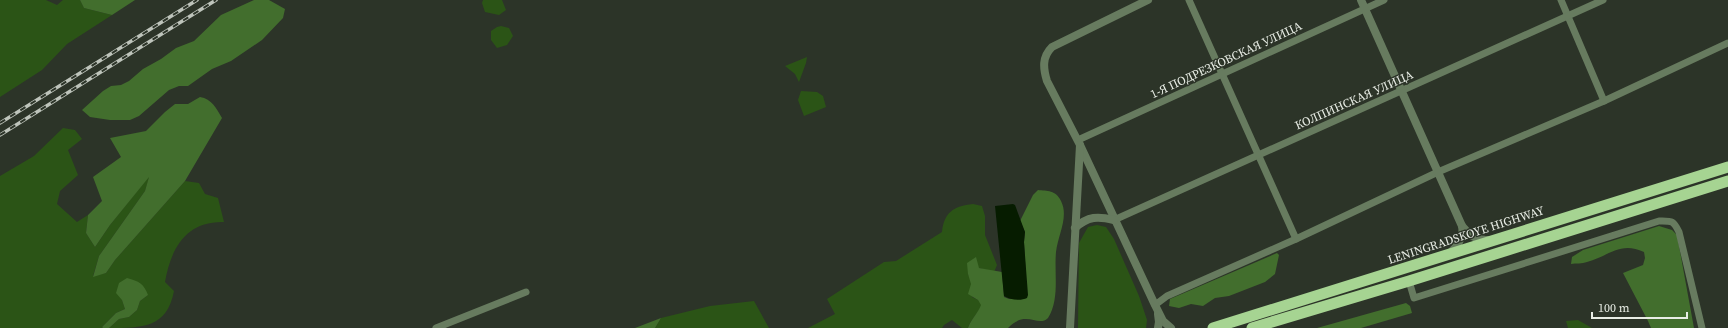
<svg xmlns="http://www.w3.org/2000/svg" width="1728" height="328" font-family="'Source Serif 4',serif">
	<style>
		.green { fill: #2b5416 }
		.forest { fill: #426e2d }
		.water { fill: #061c00 }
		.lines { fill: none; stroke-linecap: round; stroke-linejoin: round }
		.minor { stroke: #677b5f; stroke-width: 7 }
		.tertiary { stroke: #677b5f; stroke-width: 8 }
		.trunk { stroke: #a6d492; stroke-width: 11 }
		.rail-casing { stroke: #bec4bb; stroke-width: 3.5 }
		.rail { stroke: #2c3428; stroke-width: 2; stroke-dasharray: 6; stroke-linecap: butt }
		.labels { text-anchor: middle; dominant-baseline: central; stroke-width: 3; stroke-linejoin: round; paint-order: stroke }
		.street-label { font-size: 12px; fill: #e8ede5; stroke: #2c3428 }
	</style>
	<rect width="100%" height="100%" fill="#2c3428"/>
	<!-- green -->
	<g class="green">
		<polygon points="0,0 46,0 57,5 63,0 80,0 84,8 112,15 67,44 42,70 0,97"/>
		<polygon points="483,0 502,0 506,10 499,15 485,12 482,3"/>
		<polygon points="501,26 509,28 513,36 507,45 497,48 491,40 491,31 497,27"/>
		<polygon points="807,57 806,63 799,82 795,74 785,66"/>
		<polygon points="801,91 817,92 823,96 826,107 804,116 798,100"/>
		<path d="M63,128l12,2 7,9 -14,11 10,25 -18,16 -3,13 20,18 11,-7 -2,18 9,14 15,-22 40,-50 -5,16 -46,65 -6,20 13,-3 9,-13 70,-79 14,2 6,11 13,4 6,24c-38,-1 -53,26 -59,60l9,9c-7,37 -32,37 -65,37l10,-9 10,-2 8,-7 3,-9 8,-6 -26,5 3,9 -9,4 -14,14 1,1h-103v-152l34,-20z"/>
		<path d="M973,204l9,2 3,10v19l12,30 -3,7 -15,-4 -11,6 4,10v13l6,3 4,5c-4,8 -11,14 -14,23h-6l-10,-8 -8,5 -2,3h-134l27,-14 -8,-15 57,-37 12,-1 46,-29c2,-19 11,-26 31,-28z"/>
		<polygon points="1097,225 1106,227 1114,239 1139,296 1147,320 1146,328 1078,328 1079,243 1088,227"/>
		<polygon points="754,301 769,328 655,328 661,318 710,306"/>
		<polygon points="1578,320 1592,328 1568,328 1566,321"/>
	</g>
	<!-- forest -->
	<g class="forest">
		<polygon points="80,0 135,0 112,15 84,8"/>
		<polygon points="254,0 269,0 285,9 283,18 262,40 231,61 212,69 188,86 179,86 169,90 139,116 130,120 110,120 90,117 82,110 103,91 111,86 121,85 129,81 143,69 161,59 176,48 194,41 221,15"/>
		<path d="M200,97c12,2 16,11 22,21l-37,63 -70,79 -9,13 -13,4 6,-21 46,-65 4,-14 -39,48 -15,22 -9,-14 2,-18 14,-14 -9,-24 28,-20 -11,-19 36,-7 19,-19 10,-8h13z"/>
		<path d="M1038,190c9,1 18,0 23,11 8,16 -3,34 -5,51 -2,21 4,47 -8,66 -10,10 -22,-9 -40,10h-40c3,-9 10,-15 13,-23l-3,-5 -10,-6 3,-10 -3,-10 -1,-11 9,-6 3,11 23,4 2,25 5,2 18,-1 -3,-56 1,-10 -5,-11 13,-26z"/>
		<path d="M1659,226l13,4 5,5 17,93h-43l-3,-7 -25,-48 20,-8 2,-7 -1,-6c-24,-11 -35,4 -57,10 -5,2 -11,1 -16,2l1,-7 11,-7z"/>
		<polygon points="1277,253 1279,255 1275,274 1265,282 1229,296 1215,298 1203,306 1191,304 1179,308 1169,306 1170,299"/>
		<path d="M127,278c12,3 17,6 21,17l-8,6 -3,9 -8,7 -10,2 -10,9h-6l-1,-1 14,-14 9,-4 -3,-9 -6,-7 3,-10z"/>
		<polygon points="1406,303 1410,306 1412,313 1361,328 1317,328"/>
		<polygon points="661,318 655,328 635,328"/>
	</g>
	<!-- water -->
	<path class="water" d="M1013,204l2,1 10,27 -1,10 4,53 -1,3c-6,3 -17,2 -23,-2l-9,-90z"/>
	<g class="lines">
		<!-- minor -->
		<g class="minor">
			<polyline points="1189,0 1296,239"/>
			<polyline points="1561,0 1604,101"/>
			<polyline points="1078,140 1384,0"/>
			<polyline points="1114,220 1603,0"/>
			<path d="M1409,281l5,17 245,-77c13,0 14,-1 20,11l23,96"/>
			<polyline points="1155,305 1167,296 1296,239 1438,172 1604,101 1728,43"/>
			<polyline points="436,328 526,292"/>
		</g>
		<!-- tertiary -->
		<g class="tertiary">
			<path d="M1148,0l-96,47c-10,10 -9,21 -5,34l33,64 75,160 8,16 8,7"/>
			<path d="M1361,0l101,226c7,9 15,15 26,14"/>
			<path d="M1075,228c13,-12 23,-12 39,-8"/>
			<path d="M1450,253c8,-7 14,-17 12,-27"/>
			<polyline points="1158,314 1159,322 1158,328"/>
			<polyline points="1070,328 1080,145"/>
		</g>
		<!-- trunk -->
		<g class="trunk">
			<polyline points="1213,328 1728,167"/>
			<polyline points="1252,328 1409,281 1728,181"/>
		</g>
		<!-- rail casing -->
		<g class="rail-casing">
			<g id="rail">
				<polyline points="0,123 197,0"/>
				<polyline points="0,135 216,0"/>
			</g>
		</g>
		<!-- rail -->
		<use href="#rail" class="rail"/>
	</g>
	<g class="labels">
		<!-- street labels -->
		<g class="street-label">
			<text transform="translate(1226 60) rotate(-25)">1-Я ПОДРЕЗКОВСКАЯ УЛИЦА</text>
			<text transform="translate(1354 100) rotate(-24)">КОЛПИНСКАЯ УЛИЦА</text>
			<text transform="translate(1466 235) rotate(-18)">LENINGRADSKOYE HIGHWAY</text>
		</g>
	</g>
	<!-- scale -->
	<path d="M1592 312v6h95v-6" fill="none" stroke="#e8ede5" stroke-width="2"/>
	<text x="1598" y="312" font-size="12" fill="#e8ede5" stroke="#2c3428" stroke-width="3" paint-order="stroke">100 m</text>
</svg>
